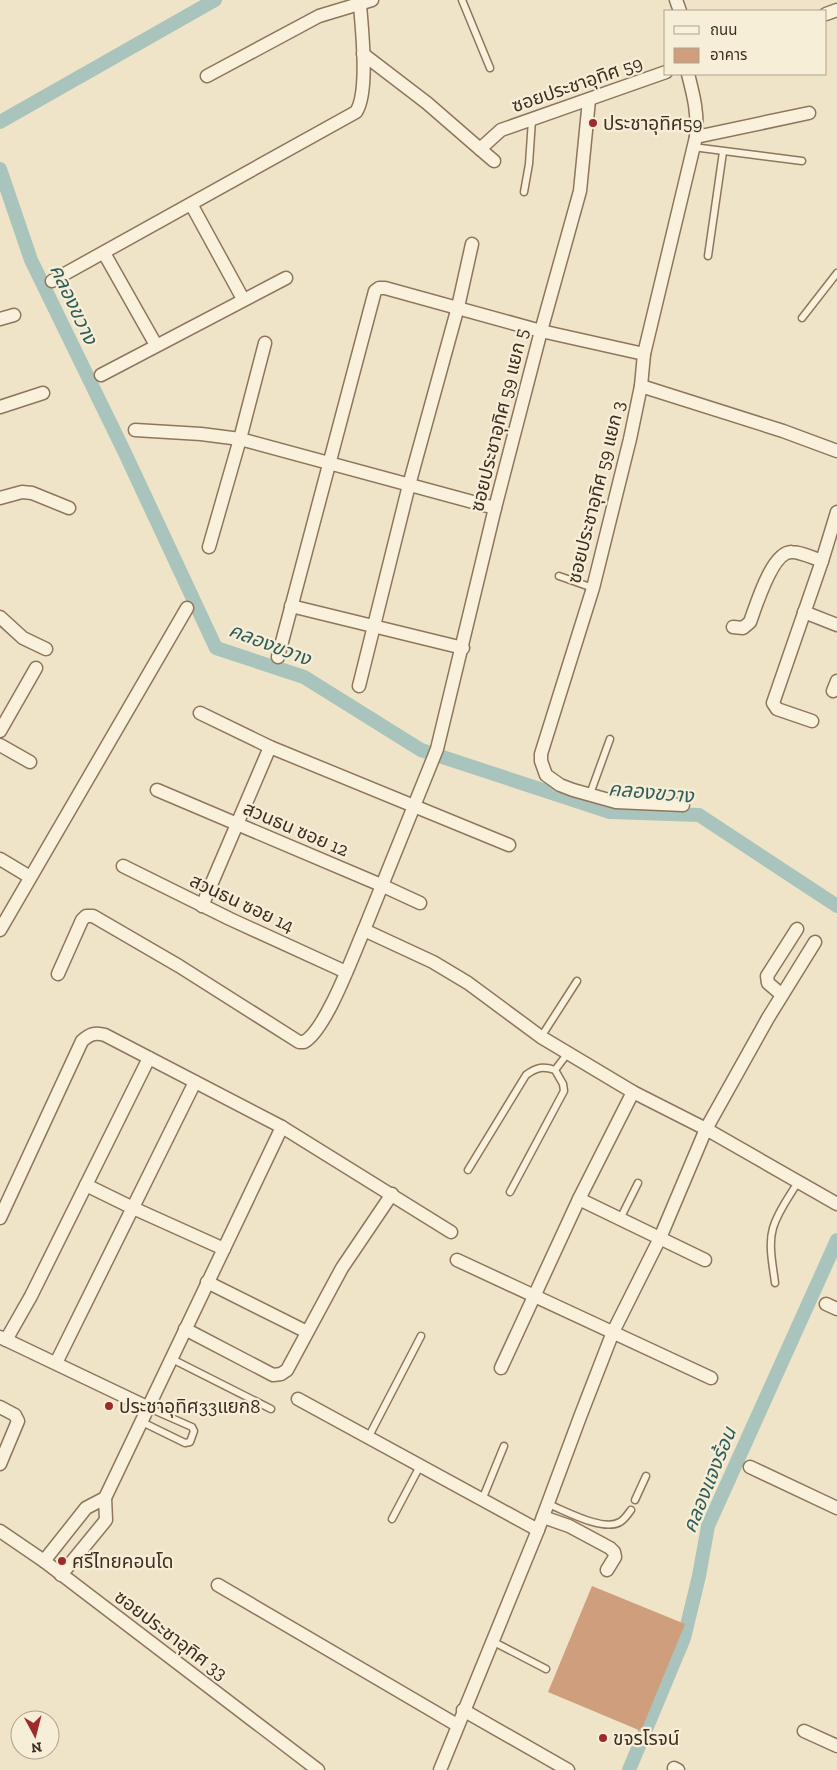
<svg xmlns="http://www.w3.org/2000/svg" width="837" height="1770" font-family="'Zilla Slab','Noto Sans Thai',serif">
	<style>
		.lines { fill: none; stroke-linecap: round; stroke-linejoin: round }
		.canal { stroke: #a9c4bc; stroke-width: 14 }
		.building { fill: #cf9f7d }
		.lane-casing { stroke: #8d765c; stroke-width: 9 }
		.street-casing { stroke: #8d765c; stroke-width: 15 }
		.lane { stroke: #faf1dc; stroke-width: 6 }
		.street { stroke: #faf1dc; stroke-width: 12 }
		.poi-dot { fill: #9e2a2b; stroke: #f7eed8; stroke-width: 2 }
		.labels { text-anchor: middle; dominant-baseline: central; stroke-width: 4.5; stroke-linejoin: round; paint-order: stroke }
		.street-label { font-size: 19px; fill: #3d2e20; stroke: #f7eed8 }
		.poi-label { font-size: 19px; fill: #3d2e20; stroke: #f7eed8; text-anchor: start }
		.water-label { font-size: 20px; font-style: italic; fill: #2f5d5a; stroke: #f7eed8 }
	</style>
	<rect width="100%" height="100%" fill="#f0e4c8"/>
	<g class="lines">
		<!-- canal -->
		<g class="canal">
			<polyline points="0,122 215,0"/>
			<polyline points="0,169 31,260 124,451 216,648 304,677 421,750 610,812 699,815 837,906"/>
			<polyline points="629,1770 684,1638 699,1576 708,1526 837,1240"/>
		</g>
	</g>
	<!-- building -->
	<polygon class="building" points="592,1586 685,1624 641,1731 548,1692"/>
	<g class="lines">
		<!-- lane casing -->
		<g class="lane-casing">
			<g id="lane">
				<polyline points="462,0 490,68"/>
				<polyline points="693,147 802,161"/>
				<polyline points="524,192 529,164 532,120"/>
				<polyline points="708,256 723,152"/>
				<polyline points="802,318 837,273"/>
				<polyline points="559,576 593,588"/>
				<polyline points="590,794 610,739"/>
				<polyline points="541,1037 577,981"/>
				<polyline points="555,1070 568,1053"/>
				<path d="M468,1170l58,-95c11,-8 17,-9 29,-5l8,14 1,7 -54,101"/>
				<polyline points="620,1219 638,1183"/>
				<path d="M775,1283c-2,-17 -7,-38 -2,-55 5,-17 16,-31 25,-46"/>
				<polyline points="172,1359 271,1409"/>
				<polyline points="142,1422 185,1443 190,1442 194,1431 192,1427 149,1408"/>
				<polyline points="368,1438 421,1336"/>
				<polyline points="482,1500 504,1446"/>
				<polyline points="635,1500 646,1476"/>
				<path d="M548,1504c18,7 55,28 72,18 4,-2 8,-8 11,-12"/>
				<polyline points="392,1519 420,1466"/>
				<polyline points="492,1641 546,1669"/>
			</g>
		</g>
		<!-- street casing -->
		<g class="street-casing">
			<g id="street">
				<polyline points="676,0 680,11"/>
				<polyline points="826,14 837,10"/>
				<polyline points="363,54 427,103 480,149 501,130 666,72"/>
				<polyline points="207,76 319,16 372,0"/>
				<polyline points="589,100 580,191 541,331 495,508 437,749 364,930 433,962 468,983 541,1037 633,1092 706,1129 837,1204"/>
				<polyline points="696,137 809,113"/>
				<polyline points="480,149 494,161"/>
				<polyline points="191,204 243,299"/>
				<polyline points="104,253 156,345"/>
				<path d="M52,281l304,-169c13,-19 6,-82 4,-107"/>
				<polyline points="0,319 14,315"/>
				<polyline points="101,375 286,278"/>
				<polyline points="641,386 783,431 837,451"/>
				<polyline points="0,407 43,393"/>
				<polyline points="135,430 201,434 240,439 495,508"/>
				<polyline points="0,498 22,492 32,493 69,508"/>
				<polyline points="209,547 240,439 265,343"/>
				<polyline points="291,606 463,648"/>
				<polyline points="804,612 837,625"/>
				<polyline points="0,617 23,638 46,649"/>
				<path d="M733,627l10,1 7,-6c6,-16 22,-71 42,-70 9,0 21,6 30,9"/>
				<polyline points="278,657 375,291 379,288 385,288 541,331 644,354"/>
				<polyline points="359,686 409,485 458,307 472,244"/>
				<polyline points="833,691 837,681"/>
				<polyline points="200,713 270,747 509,845"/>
				<polyline points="812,721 777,709 773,703 822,561 837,512"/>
				<polyline points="0,731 36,668"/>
				<polyline points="0,745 30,762"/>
				<polyline points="157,790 381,885 420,903"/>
				<path d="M683,805l-67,-3 -43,-12 -13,-5 -14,-10 -5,-14v-7l52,-166 37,-149 11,-53 3,-32 52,-217c2,-24 -2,-40 -8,-63"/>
				<polyline points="0,859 30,877"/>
				<polyline points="123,866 230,919 346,972"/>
				<polyline points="202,906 270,747"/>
				<polyline points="0,930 187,608"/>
				<path d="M58,974l24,-54 4,-4h7l86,50 120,76h5c22,-12 49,-87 60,-112"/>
				<polyline points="782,995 768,983 767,976 797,929"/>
				<polyline points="86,1185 133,1208 224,1249"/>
				<polyline points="579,1199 705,1260"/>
				<path d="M0,1218l82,-177c8,-7 13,-9 23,-6l177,92 169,105"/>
				<polyline points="457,1260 711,1378"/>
				<polyline points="207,1282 307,1332"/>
				<polyline points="826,1304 837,1309"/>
				<polyline points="185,1329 273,1375 281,1374 287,1370 342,1268 392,1194"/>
				<polyline points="0,1337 149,1408"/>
				<polyline points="6,1340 31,1296 149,1058"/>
				<polyline points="56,1363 195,1082"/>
				<polyline points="501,1368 579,1199 633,1092"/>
				<polyline points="298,1399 538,1530"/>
				<polyline points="0,1407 15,1415 18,1421 0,1464"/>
				<polyline points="750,1467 837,1508"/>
				<polyline points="543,1517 569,1526 610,1548 614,1552 615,1557 607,1570"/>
				<polyline points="0,1531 44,1561 318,1770"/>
				<polyline points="44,1561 86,1508 105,1498"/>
				<polyline points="61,1575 106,1520 105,1498 282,1127"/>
				<polyline points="218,1585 457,1725"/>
				<polyline points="463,1710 568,1770"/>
				<polyline points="804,1731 837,1746"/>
				<polyline points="674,1768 678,1770"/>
				<polyline points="440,1770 538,1530 580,1417 613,1332 660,1238 706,1129 768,1018 815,942"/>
			</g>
		</g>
		<!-- lane -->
		<use href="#lane" class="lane"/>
		<!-- street -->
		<use href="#street" class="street"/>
	</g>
	<!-- markers -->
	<g class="poi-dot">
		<circle cx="593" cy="123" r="5"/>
		<circle cx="109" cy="1406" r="5"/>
		<circle cx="62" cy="1561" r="5"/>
		<circle cx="603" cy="1738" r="5"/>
	</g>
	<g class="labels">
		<!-- street labels -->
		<g class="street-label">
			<text transform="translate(577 84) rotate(-19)">ซอยประชาอุทิศ 59</text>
			<text transform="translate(499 420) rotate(-76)">ซอยประชาอุทิศ 59 แยก 5</text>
			<text transform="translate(596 492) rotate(-76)">ซอยประชาอุทิศ 59 แยก 3</text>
			<text transform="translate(296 829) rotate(23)">สวนธน ซอย 12</text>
			<text transform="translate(242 903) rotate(25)">สวนธน ซอย 14</text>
			<text transform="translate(171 1635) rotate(37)">ซอยประชาอุทิศ 33</text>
		</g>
		<!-- poi labels -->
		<g class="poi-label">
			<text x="603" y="123">ประชาอุทิศ59</text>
			<text x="119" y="1406">ประชาอุทิศ33แยก8</text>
			<text x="72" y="1561">ศรีไทยคอนโด</text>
			<text x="613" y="1738">ขจรโรจน์</text>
		</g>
		<!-- water labels -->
		<g class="water-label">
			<text transform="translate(74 304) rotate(65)">คลองขวาง</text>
			<text transform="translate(270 644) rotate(21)">คลองขวาง</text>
			<text transform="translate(651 792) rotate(5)">คลองขวาง</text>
			<text transform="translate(709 1480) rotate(-68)">คลองแจงร้อน</text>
		</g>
	</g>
	<!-- legend -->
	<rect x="664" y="10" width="162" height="65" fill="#f7eed8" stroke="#ada18e"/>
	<rect x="674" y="26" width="25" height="8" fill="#faf1dc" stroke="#ada18e"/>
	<text x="710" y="35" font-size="15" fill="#3d2e20">ถนน</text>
	<rect x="674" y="48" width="25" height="15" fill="#cf9f7d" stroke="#ada18e"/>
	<text x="710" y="60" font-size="15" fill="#3d2e20">อาคาร</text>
	<!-- north arrow -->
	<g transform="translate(35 1735) rotate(173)"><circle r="24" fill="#f7eed8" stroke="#ada18e"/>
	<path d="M0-4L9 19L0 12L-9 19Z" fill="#9e2a2b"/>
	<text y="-8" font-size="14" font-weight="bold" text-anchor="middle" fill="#3d2e20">N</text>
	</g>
</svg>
